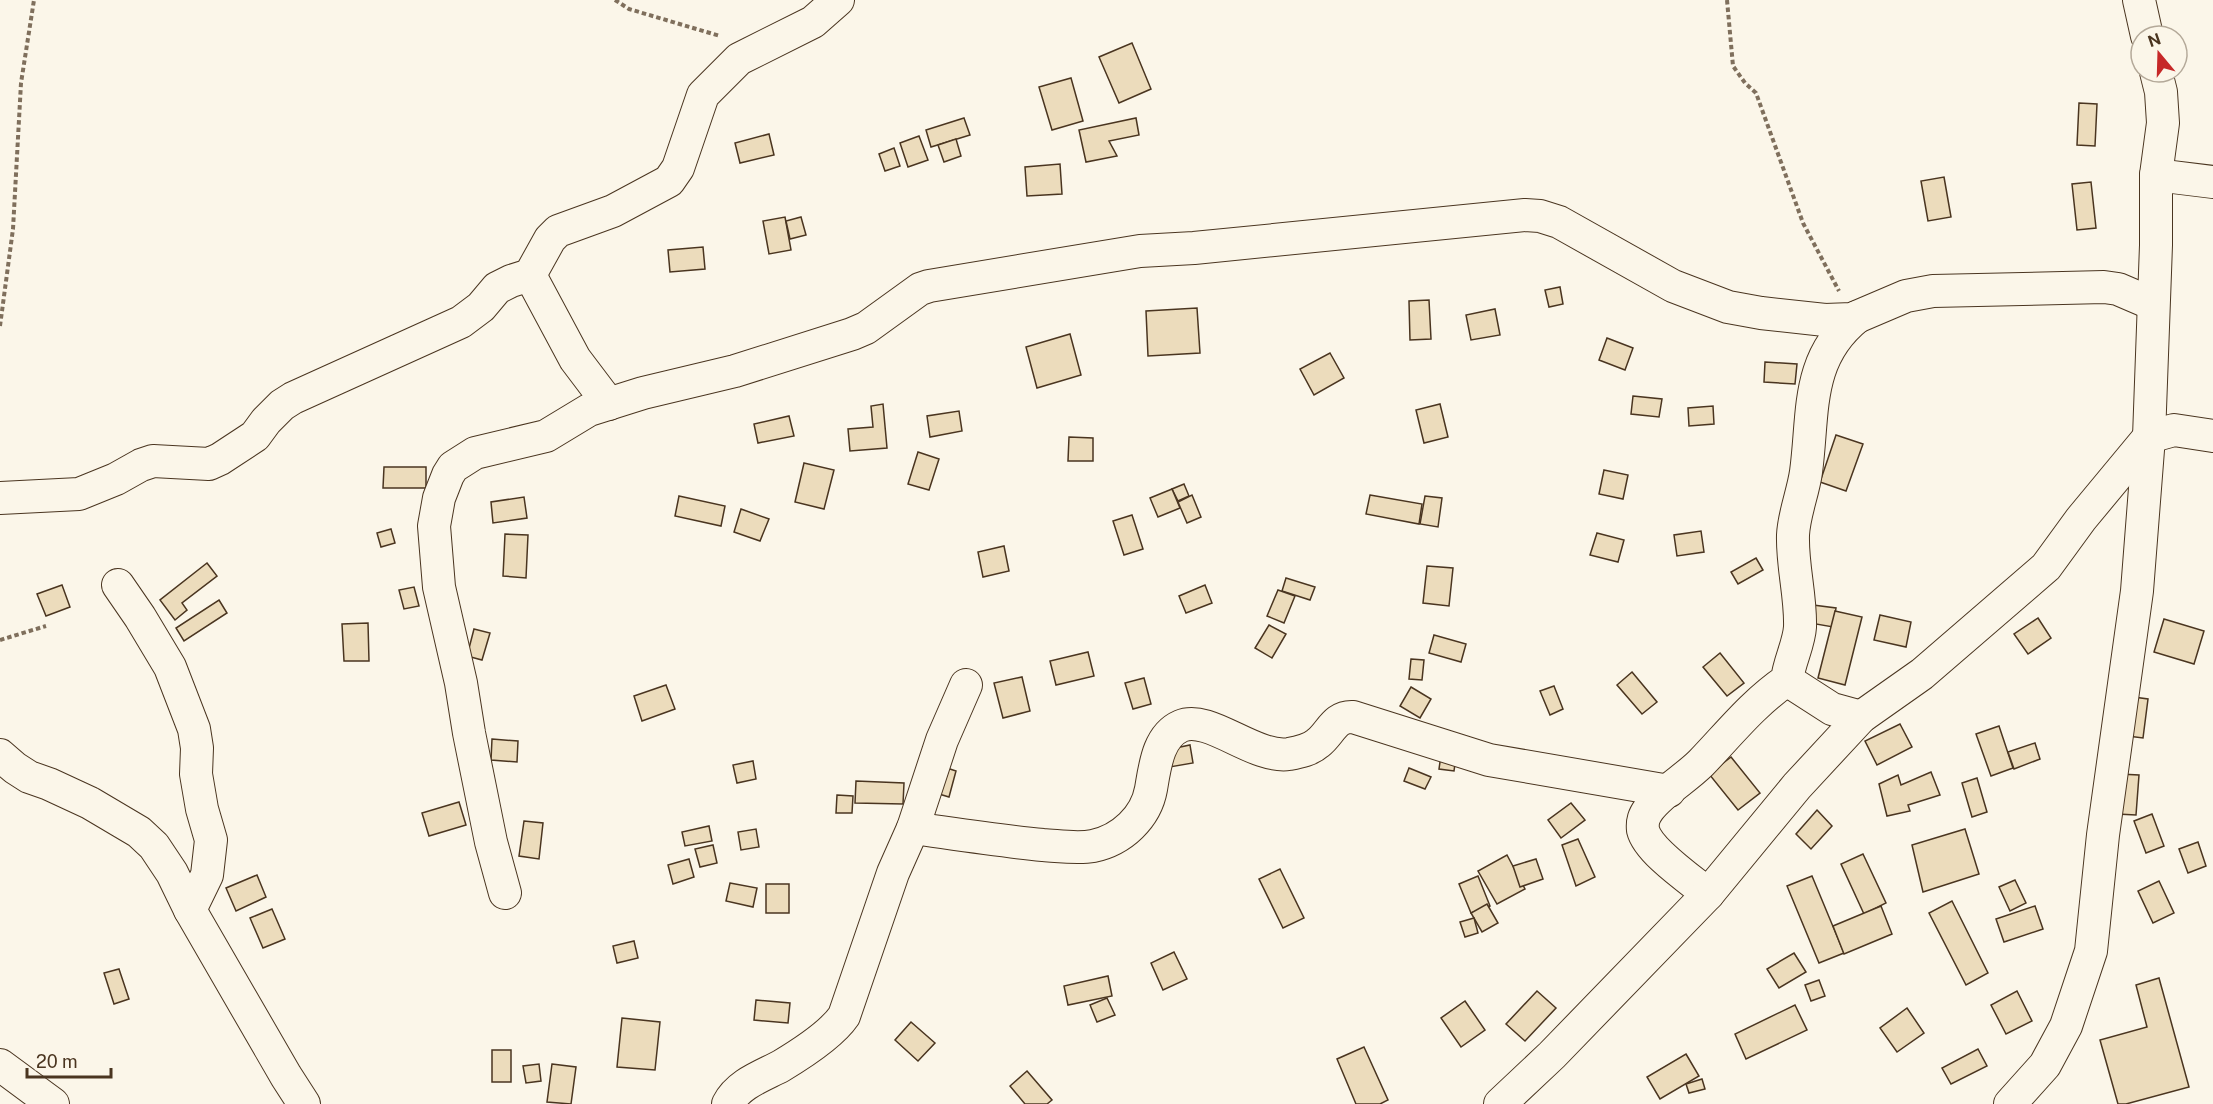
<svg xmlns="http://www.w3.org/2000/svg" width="2213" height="1104" font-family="'Public Sans',sans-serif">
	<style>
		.building { fill: #ecdcbc; stroke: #4a3520; stroke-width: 1.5 }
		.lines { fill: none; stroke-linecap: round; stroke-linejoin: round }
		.minor-casing { stroke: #4a3520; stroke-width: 34 }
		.path { stroke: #7f6f5c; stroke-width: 4; stroke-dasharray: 4.5 3; stroke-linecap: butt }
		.minor { stroke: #fbf6e9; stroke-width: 32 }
	</style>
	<rect width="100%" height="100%" fill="#fbf6e9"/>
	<!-- building -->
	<g class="building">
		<polygon points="1132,43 1151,89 1119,103 1099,57"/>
		<polygon points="1071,78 1083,121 1052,130 1039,87"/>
		<polygon points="2079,103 2097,104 2095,146 2077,145"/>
		<polygon points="964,118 970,135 931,147 926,130"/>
		<polygon points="1136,118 1139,135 1109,141 1117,156 1086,162 1079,130"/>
		<polygon points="769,134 774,155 740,163 735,143"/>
		<polygon points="919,136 928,160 908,167 900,143"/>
		<polygon points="956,139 961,156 944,162 938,145"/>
		<polygon points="894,148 900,166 885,171 879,154"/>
		<polygon points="1060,164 1062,194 1027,196 1025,167"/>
		<polygon points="1944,177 1951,217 1928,221 1921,181"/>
		<polygon points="2091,182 2096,228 2077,230 2072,184"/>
		<polygon points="785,217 791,250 769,254 763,221"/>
		<polygon points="801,217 806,235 790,239 786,221"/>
		<polygon points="703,247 705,269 670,272 668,250"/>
		<polygon points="1560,287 1563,304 1549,307 1545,290"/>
		<polygon points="1429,300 1431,339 1410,340 1409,301"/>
		<polygon points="1197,308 1200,353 1148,356 1146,311"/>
		<polygon points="1495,309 1500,335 1471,340 1466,315"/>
		<polygon points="1070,334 1081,375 1037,388 1026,347"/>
		<polygon points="1607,338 1633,348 1625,370 1599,360"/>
		<polygon points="1330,353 1344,378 1314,395 1300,369"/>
		<polygon points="1765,362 1797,364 1795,384 1764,382"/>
		<polygon points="1633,396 1662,399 1659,417 1631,414"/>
		<polygon points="883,404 887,448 850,451 848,429 873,427 871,406"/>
		<polygon points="1440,404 1448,437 1424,443 1416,410"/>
		<polygon points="1713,406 1714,424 1689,426 1688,408"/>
		<polygon points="959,411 962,431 930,437 927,416"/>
		<polygon points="789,416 794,436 758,443 754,424"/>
		<polygon points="1836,435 1863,444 1846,491 1820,482"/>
		<polygon points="1069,437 1093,438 1093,461 1068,461"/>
		<polygon points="918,452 939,459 929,490 908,484"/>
		<polygon points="804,463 834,470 824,509 795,502"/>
		<polygon points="384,467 426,467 426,488 383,488"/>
		<polygon points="1604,470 1628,475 1623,499 1599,494"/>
		<polygon points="1184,484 1189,496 1178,501 1172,489"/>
		<polygon points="1172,489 1180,508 1158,517 1150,498"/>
		<polygon points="1192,495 1201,517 1187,523 1178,502"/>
		<polygon points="1370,495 1422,504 1419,524 1366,514"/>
		<polygon points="679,496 725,506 721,526 675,516"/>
		<polygon points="1425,496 1442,498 1438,527 1420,524"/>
		<polygon points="524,497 527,518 493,523 491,502"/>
		<polygon points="741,509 769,519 760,541 734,532"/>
		<polygon points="1132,515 1143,549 1124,555 1113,521"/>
		<polygon points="391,529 395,543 381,547 377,533"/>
		<polygon points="1701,531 1704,552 1677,556 1674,535"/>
		<polygon points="1597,533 1624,540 1618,562 1590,555"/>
		<polygon points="505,534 528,535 526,578 503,576"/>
		<polygon points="1004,546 1009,571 983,577 978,552"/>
		<polygon points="1756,558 1763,570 1738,584 1731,572"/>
		<polygon points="207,563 217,576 182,603 187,610 175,620 160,600"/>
		<polygon points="1427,566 1453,568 1449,606 1423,603"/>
		<polygon points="1286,578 1315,587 1310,600 1282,591"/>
		<polygon points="62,585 70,607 46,616 37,594"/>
		<polygon points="1205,585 1212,603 1186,613 1179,596"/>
		<polygon points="414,587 419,606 404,609 399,590"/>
		<polygon points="1278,590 1295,596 1284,623 1267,616"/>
		<polygon points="219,600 227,613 184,641 176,628"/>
		<polygon points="1813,605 1836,608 1833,627 1810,623"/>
		<polygon points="1835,611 1862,617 1845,685 1818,678"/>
		<polygon points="1880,615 1911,622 1906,647 1874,640"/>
		<polygon points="2038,618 2051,638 2028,654 2014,634"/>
		<polygon points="2164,619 2204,631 2194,664 2154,652"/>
		<polygon points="368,623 369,661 344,661 342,624"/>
		<polygon points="1269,625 1286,634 1272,658 1255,648"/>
		<polygon points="474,629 490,633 482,660 467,656"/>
		<polygon points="1434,635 1466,644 1461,662 1429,653"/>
		<polygon points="1088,652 1094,676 1056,685 1050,661"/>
		<polygon points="1720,653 1744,683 1727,696 1703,667"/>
		<polygon points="1411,659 1424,660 1422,680 1409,679"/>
		<polygon points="1632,672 1657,702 1642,714 1617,685"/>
		<polygon points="1022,677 1030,711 1003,718 994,683"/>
		<polygon points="1144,678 1151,704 1133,709 1125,683"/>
		<polygon points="666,685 675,709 642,721 634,696"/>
		<polygon points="1554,686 1563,709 1550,715 1540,691"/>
		<polygon points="1411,687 1431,699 1420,718 1400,706"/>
		<polygon points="2126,696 2148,699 2143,738 2120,735"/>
		<polygon points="1900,724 1912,747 1877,765 1865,741"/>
		<polygon points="1999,726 2013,768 1991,776 1976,734"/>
		<polygon points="492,739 518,741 517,762 491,760"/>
		<polygon points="2035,743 2040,759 2014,769 2008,752"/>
		<polygon points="1190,745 1193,763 1164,768 1161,751"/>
		<polygon points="1442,748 1457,750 1454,771 1439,769"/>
		<polygon points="1731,757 1760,793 1738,810 1709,774"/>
		<polygon points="753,761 756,779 737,783 733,765"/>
		<polygon points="938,765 956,771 949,797 929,791"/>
		<polygon points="1409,768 1431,777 1425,789 1404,781"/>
		<polygon points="1931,772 1940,795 1908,805 1910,811 1887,816 1879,784 1898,775 1901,785"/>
		<polygon points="2119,774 2139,775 2136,815 2117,814"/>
		<polygon points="1977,778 1987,812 1972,817 1962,783"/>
		<polygon points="856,781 904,783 903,804 855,803"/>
		<polygon points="837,795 853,796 852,813 836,813"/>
		<polygon points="459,802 466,825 429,836 422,813"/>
		<polygon points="1571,803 1585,820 1561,838 1548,820"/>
		<polygon points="1817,810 1832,826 1811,849 1796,834"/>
		<polygon points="2152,814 2164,846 2146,853 2134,821"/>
		<polygon points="524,821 543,823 539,859 519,856"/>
		<polygon points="709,826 712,841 685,846 682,832"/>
		<polygon points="756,829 759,847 741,850 738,832"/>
		<polygon points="1965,829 1979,874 1923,892 1912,845"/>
		<polygon points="1578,839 1595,877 1576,886 1562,845"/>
		<polygon points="2198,842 2206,866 2188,873 2179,849"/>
		<polygon points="713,845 717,863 700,867 695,849"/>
		<polygon points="1863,854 1886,903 1864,914 1841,864"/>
		<polygon points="1507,855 1525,889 1497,904 1478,871"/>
		<polygon points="689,859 694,877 673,884 668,865"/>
		<polygon points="1536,859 1543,879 1520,887 1513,866"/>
		<polygon points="1280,869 1304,918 1283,928 1259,879"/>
		<polygon points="257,875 266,897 236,911 226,888"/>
		<polygon points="1478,876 1490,906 1471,913 1459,884"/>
		<polygon points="1812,876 1844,953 1819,963 1787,886"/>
		<polygon points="2015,880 2026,903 2010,911 1999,887"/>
		<polygon points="2159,881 2174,913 2153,923 2138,891"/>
		<polygon points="730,883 757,888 753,907 726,901"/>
		<rect x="766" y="884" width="23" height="29"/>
		<polygon points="1952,901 1988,973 1966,985 1929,913"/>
		<polygon points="1487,904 1498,923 1482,932 1471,913"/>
		<polygon points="1881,906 1892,934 1844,954 1833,926"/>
		<polygon points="2035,906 2043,929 2004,942 1996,919"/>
		<polygon points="272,909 285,939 263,948 250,918"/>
		<polygon points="1474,918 1478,933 1465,937 1460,922"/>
		<polygon points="634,941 638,958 617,963 613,946"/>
		<polygon points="1174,952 1187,979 1163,990 1151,963"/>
		<polygon points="1794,953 1806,972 1779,988 1767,969"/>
		<polygon points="119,969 129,999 114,1004 104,973"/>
		<polygon points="1108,976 1112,996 1068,1005 1064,986"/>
		<polygon points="2159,978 2189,1087 2126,1104 2118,1104 2100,1040 2147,1027 2136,985"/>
		<polygon points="1819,980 1825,996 1811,1001 1805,985"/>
		<polygon points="1537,991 1556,1008 1525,1041 1506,1024"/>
		<polygon points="2017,991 2032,1021 2006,1034 1991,1005"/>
		<polygon points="1107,998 1115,1015 1097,1022 1090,1005"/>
		<polygon points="756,1000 790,1003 788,1023 754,1020"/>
		<polygon points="1465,1001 1485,1030 1461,1047 1441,1018"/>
		<polygon points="1795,1005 1807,1030 1746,1059 1735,1034"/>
		<polygon points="1907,1008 1924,1033 1897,1052 1880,1028"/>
		<polygon points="622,1018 660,1022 655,1070 617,1067"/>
		<polygon points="911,1022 935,1043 918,1061 895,1040"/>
		<polygon points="1364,1047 1388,1100 1380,1104 1356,1104 1337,1059"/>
		<polygon points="1978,1049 1987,1066 1951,1084 1942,1068"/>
		<rect x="492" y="1050" width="19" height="32"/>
		<polygon points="1686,1054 1699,1076 1660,1099 1647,1077"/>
		<polygon points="539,1064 541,1081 526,1083 523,1066"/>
		<polygon points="552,1064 576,1067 571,1104 547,1102"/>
		<polygon points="1027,1071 1052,1100 1047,1104 1025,1104 1010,1086"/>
		<polygon points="1702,1079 1705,1089 1689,1093 1686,1084"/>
	</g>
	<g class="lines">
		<!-- minor casing -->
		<g class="minor-casing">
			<g id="minor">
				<polyline points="2139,0 2147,36"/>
				<polyline points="2156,175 2213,182"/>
				<polyline points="530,275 575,359 609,404"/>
				<polyline points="0,498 79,494 116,479 141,465 153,461 209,464 220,459 255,436 266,421 282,405 293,398 461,322 481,307 497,288 511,281 530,275 550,239 558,231 613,211 669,181 678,168 703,95 739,59 813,22 838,0"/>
				<polyline points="118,585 140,617 170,667 194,729 197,748 196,774 202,809 211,840 207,875 190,910"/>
				<polyline points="1787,680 1832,709 1861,717"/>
				<polyline points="0,755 15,768 29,777 49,784 90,803 139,832 154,846 172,873 190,910 286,1076 304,1104"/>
				<path d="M913,828c43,6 87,13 130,17 17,1 34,4 50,1 29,-6 53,-29 58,-57 4,-23 7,-53 30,-63 28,-12 73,33 108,28 11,-2 21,-4 29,-11 13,-10 16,-27 35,-26l136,43 180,31"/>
				<polyline points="505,893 491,842 469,733 461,683 439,587 434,526 439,498 448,475 453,467 475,453 546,436 589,410 643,393 735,371 852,334 866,328 920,289 929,286 1140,251 1194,248 1525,215 1540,216 1559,222 1673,286 1728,307 1761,313 1825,320 1852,319 1906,296 1933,291 2104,287 2118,289 2153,304"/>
				<path d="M1708,894c-17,-14 -60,-43 -65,-64 -1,-9 1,-14 6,-21 14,-18 36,-30 52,-46 28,-29 52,-60 86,-83 2,-18 12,-36 13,-53 1,-31 -8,-61 -7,-92 1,-21 10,-42 13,-63 8,-59 -1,-113 51,-155"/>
				<polyline points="0,1065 53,1104"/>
				<path d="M728,1104c10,-20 34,-28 53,-38 20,-12 50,-31 63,-50l49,-143 20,-45 29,-88 24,-55"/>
				<polyline points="1500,1104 1552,1055 1708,894 1797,786 1861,717 1922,674 2046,567 2081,519 2149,437 2174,430 2213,436"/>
				<polyline points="2010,1104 2045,1065 2066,1026 2091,951 2103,835 2137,591 2149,437 2156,245 2156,175 2163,123 2161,92 2156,72"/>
			</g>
		</g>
		<!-- path -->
		<g class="path">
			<polyline points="615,0 629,9 720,36"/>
			<polyline points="1727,0 1733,66 1745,83 1756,93 1803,223 1839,291"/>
			<polyline points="0,326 13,229 21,83 34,0"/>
			<polyline points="0,640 46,626"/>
		</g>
		<!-- minor -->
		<use href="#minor" class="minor"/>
	</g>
	<!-- north arrow -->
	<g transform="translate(2159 54) rotate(341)"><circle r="28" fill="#fbf6e9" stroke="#b4a999" stroke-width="1.5"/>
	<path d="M0-4.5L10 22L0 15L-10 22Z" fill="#c62828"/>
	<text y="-9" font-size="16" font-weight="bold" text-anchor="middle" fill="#4a3520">N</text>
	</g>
	<!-- scale -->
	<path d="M27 1068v9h84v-9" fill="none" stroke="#4a3520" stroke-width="3"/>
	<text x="36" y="1068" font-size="18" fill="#4a3520" stroke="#fbf6e9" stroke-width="4.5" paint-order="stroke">20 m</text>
</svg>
